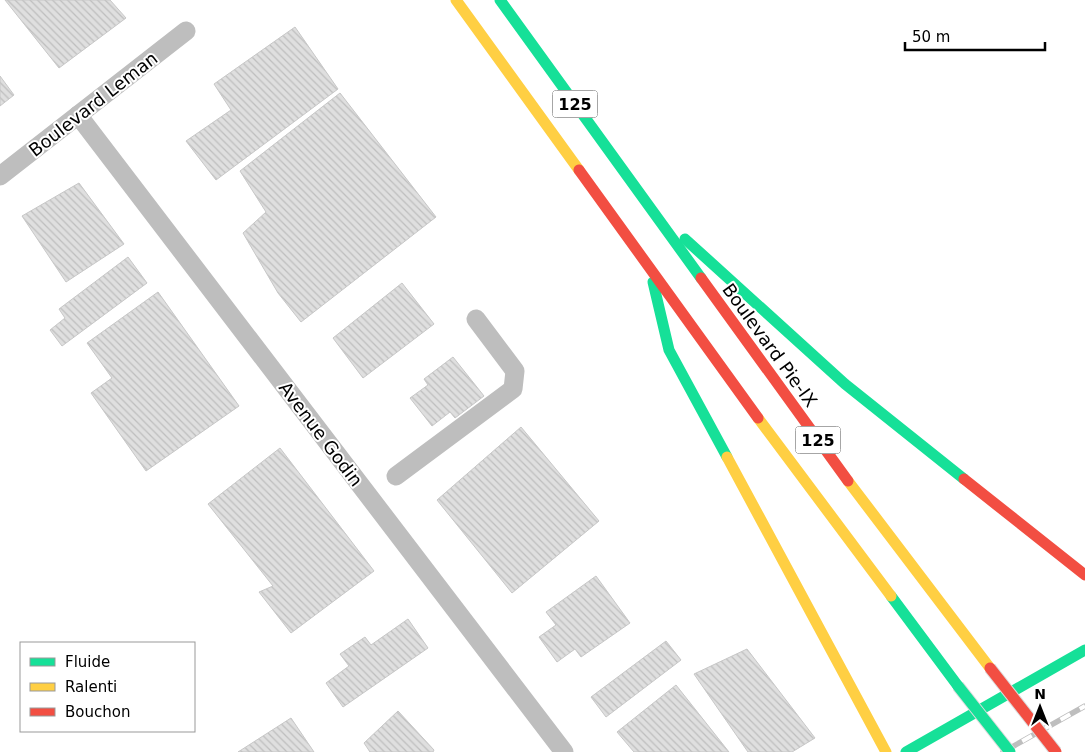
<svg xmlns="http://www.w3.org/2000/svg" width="1085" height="752" font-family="'DejaVu Sans',sans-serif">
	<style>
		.building { fill: url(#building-back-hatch); stroke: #c7c7c7 }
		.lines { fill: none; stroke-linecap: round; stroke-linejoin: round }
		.street { stroke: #bebebe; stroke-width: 19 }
		.fast { stroke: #16e098; stroke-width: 11 }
		.slow { stroke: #ffcf43; stroke-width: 11 }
		.jam { stroke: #f24e42; stroke-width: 11 }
		.rail-casing { stroke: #bebebe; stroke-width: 5.5 }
		.rail { stroke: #fff; stroke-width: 4; stroke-dasharray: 11; stroke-linecap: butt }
		.fast-bridge-casing { stroke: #dbdbdb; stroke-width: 13; stroke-linecap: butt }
		.jam-bridge-casing { stroke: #dbdbdb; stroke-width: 13; stroke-linecap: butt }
		.fast-bridge { stroke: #16e098; stroke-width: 11 }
		.jam-bridge { stroke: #f24e42; stroke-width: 11 }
		.labels { text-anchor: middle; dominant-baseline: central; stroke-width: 4; stroke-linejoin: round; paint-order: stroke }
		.shield { fill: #fff; stroke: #4c4c4c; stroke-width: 1 }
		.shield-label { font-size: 16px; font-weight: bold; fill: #000 }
		.street-label { font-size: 18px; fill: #000; stroke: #fff }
	</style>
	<defs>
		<pattern id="building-back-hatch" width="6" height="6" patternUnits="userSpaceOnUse" patternTransform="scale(1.25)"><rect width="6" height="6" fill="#dfdfdf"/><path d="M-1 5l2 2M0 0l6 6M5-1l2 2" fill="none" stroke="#bebebe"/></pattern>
	</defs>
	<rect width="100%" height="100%" fill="#fff"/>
	<!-- building -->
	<g class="building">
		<polygon points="5,0 110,0 126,18 59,68"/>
		<polygon points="295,27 338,89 216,180 186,141 231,110 214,84"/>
		<polygon points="0,76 14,95 0,106"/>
		<polygon points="340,93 436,217 301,322 278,293 243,233 266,212 240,171"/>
		<polygon points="79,183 124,244 66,282 22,216"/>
		<polygon points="128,257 147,283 62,346 50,330 65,318 59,309"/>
		<polygon points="402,283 434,324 363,378 333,338"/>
		<polygon points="158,292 239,406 146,471 91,393 112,378 87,343"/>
		<polygon points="453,357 484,396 455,418 450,412 432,426 410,398 428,385 424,379"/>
		<polygon points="521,427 599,521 512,593 437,500"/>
		<polygon points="280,448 374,571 291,633 259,592 273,586 208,504"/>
		<polygon points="596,576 630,623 581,657 575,649 557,662 539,637 556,625 546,612"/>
		<polygon points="408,619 428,648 343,707 326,683 349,666 340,654 365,637 371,645"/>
		<polygon points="666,641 681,660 606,717 591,697"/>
		<polygon points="747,649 815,738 792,752 748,752 694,674"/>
		<polygon points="676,685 729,752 634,752 617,732"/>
		<polygon points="398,711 434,750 433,752 370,752 364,743"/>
		<polygon points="291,718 314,752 238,752"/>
	</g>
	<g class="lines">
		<!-- street -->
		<g class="street">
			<polyline points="78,115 564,752"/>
			<polyline points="0,176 186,31"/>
			<polyline points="396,476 513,389 515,371 476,319"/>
		</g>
		<!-- fast -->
		<g class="fast">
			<polyline points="500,0 701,278"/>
			<polyline points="685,239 845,384 964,479"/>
			<polyline points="653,282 669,350 727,457"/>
			<polyline points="891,596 958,686"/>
			<polyline points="906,752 1085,650"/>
		</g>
		<!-- slow -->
		<g class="slow">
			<polyline points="456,0 579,170"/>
			<polyline points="758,418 891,596"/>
			<polyline points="727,457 886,752"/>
			<polyline points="848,481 990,668"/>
		</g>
		<!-- jam -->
		<g class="jam">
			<polyline points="579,170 758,418"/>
			<polyline points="701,278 848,481"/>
			<polyline points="964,479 1085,575"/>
		</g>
		<!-- rail casing -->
		<g class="rail-casing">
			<polyline id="rail" points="1003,752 1085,706"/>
		</g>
		<!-- rail -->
		<use href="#rail" class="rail"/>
		<!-- fast-bridge casing -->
		<g class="fast-bridge-casing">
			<polyline id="fast-bridge" points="958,686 1010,752"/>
		</g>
		<!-- jam-bridge casing -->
		<g class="jam-bridge-casing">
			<polyline id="jam-bridge" points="990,668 1056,752"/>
		</g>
		<!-- fast-bridge -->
		<use href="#fast-bridge" class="fast-bridge"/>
		<!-- jam-bridge -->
		<use href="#jam-bridge" class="jam-bridge"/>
	</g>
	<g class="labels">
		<!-- shield labels -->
		<g class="shield">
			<rect x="552.5" y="90.5" width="45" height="27" rx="4"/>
			<rect x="795.5" y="426.5" width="45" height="27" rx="4"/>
		</g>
		<g class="shield-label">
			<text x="575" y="104">125</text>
			<text x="818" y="440">125</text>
		</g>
		<!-- street labels -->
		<g class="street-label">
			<text transform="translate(93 104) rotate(-38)">Boulevard Leman</text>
			<text transform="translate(770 345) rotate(54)">Boulevard Pie-IX</text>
			<text transform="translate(321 434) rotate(53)">Avenue Godin</text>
		</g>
	</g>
	<!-- legend -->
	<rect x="20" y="642" width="175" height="90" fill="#ffffff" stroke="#999999"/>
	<rect x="30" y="658" width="25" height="8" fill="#16e098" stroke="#999999"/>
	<text x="65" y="667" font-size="15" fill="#000000">Fluide</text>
	<rect x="30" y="683" width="25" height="8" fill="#ffcf43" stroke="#999999"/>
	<text x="65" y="692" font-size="15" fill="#000000">Ralenti</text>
	<rect x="30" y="708" width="25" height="8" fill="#f24e42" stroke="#999999"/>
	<text x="65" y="717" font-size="15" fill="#000000">Bouchon</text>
	<!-- north arrow -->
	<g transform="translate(1040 707)" stroke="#ffffff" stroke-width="4" paint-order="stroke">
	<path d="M0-4L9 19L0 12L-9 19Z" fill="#000000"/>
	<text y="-8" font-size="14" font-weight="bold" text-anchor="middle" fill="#000000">N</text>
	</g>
	<!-- scale -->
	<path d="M905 42v8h140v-8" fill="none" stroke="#000000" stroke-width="2.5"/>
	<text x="912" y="42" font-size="15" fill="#000000" stroke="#ffffff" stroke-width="4" paint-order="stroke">50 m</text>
</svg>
